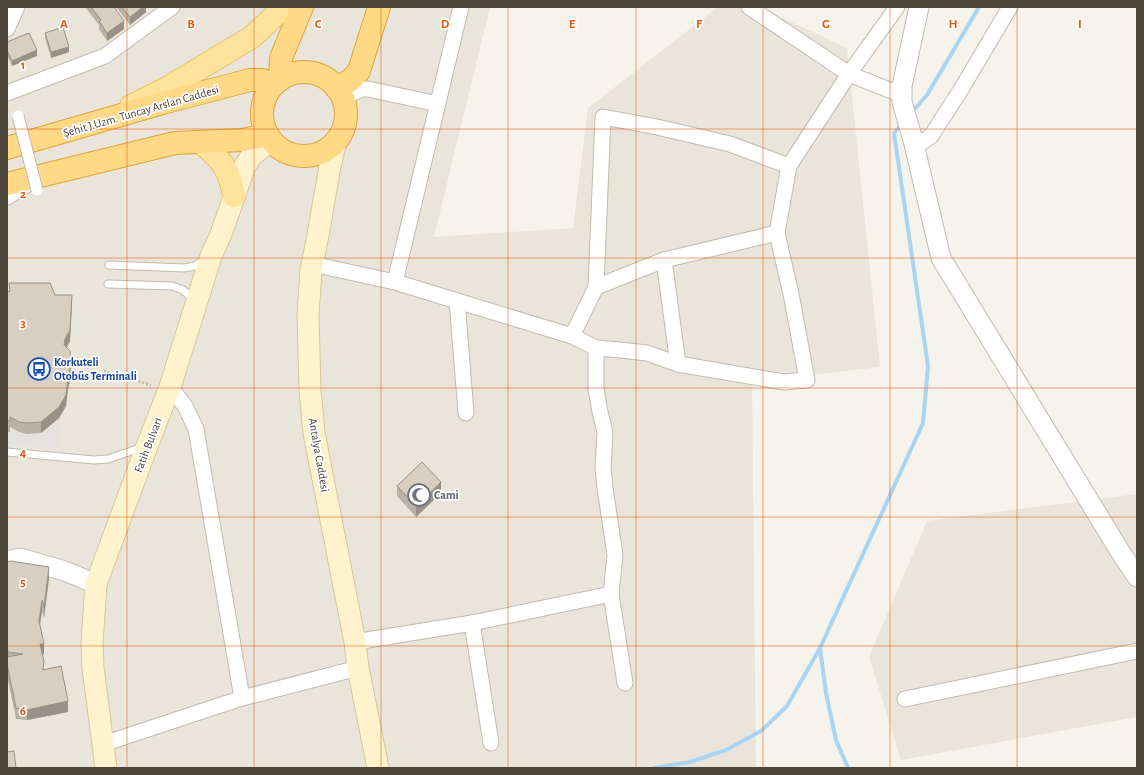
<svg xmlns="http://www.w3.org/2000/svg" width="1144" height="775" font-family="'Alegreya Sans',sans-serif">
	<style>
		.residential { fill: #eae5da }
		.parking { fill: #e5e3e0 }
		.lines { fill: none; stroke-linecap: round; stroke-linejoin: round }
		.stream { stroke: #a9d4f2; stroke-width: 4 }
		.service-casing { stroke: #c2bbae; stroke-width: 9 }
		.minor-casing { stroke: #c2bbae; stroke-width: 17 }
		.tertiary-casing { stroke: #c2bbae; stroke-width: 21 }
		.secondary-casing { stroke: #d6c79b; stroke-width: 23 }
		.primary-casing { stroke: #e6c16a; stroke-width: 24 }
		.trunk-casing { stroke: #e0a43c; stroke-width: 24 }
		.path { stroke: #c4b79f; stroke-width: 2.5; stroke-dasharray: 2 2; stroke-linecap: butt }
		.service { stroke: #fff; stroke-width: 7 }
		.minor { stroke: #fff; stroke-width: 15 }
		.tertiary { stroke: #fff; stroke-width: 19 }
		.secondary { stroke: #fff3cd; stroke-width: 21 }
		.primary { stroke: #ffe39c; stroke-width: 22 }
		.trunk { stroke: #ffd985; stroke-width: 22 }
		.pedestrian-bridge-casing { stroke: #c2bbae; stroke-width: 13; stroke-linecap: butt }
		.pedestrian-bridge { stroke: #fff; stroke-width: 11 }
		.wall { fill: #bab2a6 }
		.shaded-wall { fill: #979187 }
		.building { fill: #d8cfc1; stroke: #979187 }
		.grid { fill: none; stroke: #e8590c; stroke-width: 1; stroke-opacity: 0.55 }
		.labels { text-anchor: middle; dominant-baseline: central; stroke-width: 3.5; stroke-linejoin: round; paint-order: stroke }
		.street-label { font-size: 12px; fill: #4b4439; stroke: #fff }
		.transit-label { font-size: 12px; font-weight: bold; fill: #164399; stroke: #fff; text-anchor: start }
		.worship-label { font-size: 12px; font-weight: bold; fill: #5b616d; stroke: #fff; text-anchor: start }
		.grid-label { font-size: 13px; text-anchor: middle; font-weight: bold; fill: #e8590c; stroke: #fff; stroke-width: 3.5; stroke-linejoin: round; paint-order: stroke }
	</style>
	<rect width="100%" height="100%" fill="#f6f3ec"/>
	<!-- residential -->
	<g class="residential">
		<polygon points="7,7 490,7 434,237 573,228 588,108 718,7 759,7 847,48 880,367 752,382 756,768 7,768"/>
		<polygon points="1137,494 1137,717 901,760 869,657 927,521"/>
	</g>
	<!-- parking -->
	<polygon class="parking" points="59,418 60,448 7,445 7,432 10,432 10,427 19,432 27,434"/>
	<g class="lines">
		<!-- stream -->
		<g class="stream">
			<polyline points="911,113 927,95 979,7"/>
			<polyline points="820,648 826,693 836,740 848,768"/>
			<polyline points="654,768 690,762 726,750 761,731 787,706 820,648 923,423 928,366 894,133 902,124"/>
		</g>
		<!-- service casing -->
		<g class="service-casing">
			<g id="service">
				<polyline points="109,265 184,268 195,266 204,260"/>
				<polyline points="108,284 172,286 183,290 191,297 193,300"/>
				<polyline points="7,452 94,460 108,459 143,447"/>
			</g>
		</g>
		<!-- minor casing -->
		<g class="minor-casing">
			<g id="minor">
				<polyline points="749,7 849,74 902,95"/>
				<polyline points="7,29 17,7"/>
				<polyline points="7,93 105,56 172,7"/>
				<polyline points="342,98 362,89 368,89 438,104"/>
				<polyline points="915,147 931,136 960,91 1010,7"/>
				<polyline points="7,197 28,184"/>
				<polyline points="664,260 678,364"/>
				<polyline points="312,264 395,282 572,336 596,348 620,350 647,353 678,364 784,382 807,380 791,294 777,233"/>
				<polyline points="395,282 461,7"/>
				<polyline points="596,287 603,117 657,127 730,144 789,166"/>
				<polyline points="457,301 466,413"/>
				<polyline points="572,336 596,287 664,260 777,233 789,166 849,74 897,7"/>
				<polyline points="596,348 596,389 600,412 605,432 603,468 605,488 615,555 611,594 625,683"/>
				<polyline points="170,387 185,406 196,429 242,698 358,668"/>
				<polyline points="472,623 491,743"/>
				<polyline points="355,642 472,623 611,594"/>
				<polyline points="905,699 1137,651"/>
				<polyline points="103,744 242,698"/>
			</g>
		</g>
		<!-- tertiary casing -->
		<g class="tertiary-casing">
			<g id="tertiary">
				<polyline points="919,7 902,86 902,102 913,140 941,258 1121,553 1137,577"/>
				<polyline points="7,561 20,558 65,571 96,584"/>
			</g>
		</g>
		<!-- secondary casing -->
		<g class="secondary-casing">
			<g id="secondary">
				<polyline points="336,141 330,166 318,235 311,270 308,315 310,390 314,433 355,642 358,668 378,768"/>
				<polyline points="106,768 93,668 92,643 96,584 147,446 170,387 211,256 221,234 245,166 252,155 271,141"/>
			</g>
		</g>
		<!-- primary casing -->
		<g class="primary-casing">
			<g id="primary">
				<polyline points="131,106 169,87 252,37 284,7"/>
				<path d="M200,142c21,17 29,26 34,54"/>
			</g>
		</g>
		<!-- trunk casing -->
		<g class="trunk-casing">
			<g id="trunk">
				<circle cx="304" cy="114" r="42"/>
				<polyline points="280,80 281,58 302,7"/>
				<polyline points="337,89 352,79 359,71 379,7"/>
				<polyline points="7,148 166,102 250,80 262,80 275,84"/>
				<polyline points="7,184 175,143 242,140 268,135"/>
			</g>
		</g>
		<!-- path -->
		<polyline class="path" points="104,371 151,385"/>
		<!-- service -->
		<use href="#service" class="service"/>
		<!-- minor -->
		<use href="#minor" class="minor"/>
		<!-- tertiary -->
		<use href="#tertiary" class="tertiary"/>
		<!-- secondary -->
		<use href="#secondary" class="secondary"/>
		<!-- primary -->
		<use href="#primary" class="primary"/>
		<!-- trunk -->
		<use href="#trunk" class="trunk"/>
		<!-- pedestrian-bridge casing -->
		<g class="pedestrian-bridge-casing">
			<polyline id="pedestrian-bridge" points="18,116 37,190"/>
		</g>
		<!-- pedestrian-bridge -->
		<use href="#pedestrian-bridge" class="pedestrian-bridge"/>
	</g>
	<!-- wall -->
	<g class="wall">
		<polygon points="85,7 114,7 124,29 107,41 99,29 99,25"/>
		<polygon points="116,7 146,7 146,12 130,25"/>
		<polygon points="45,33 69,52 51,58 45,38"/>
		<polygon points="7,42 37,56 12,66 7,55"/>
		<polygon points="9,283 55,295 72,305 70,341 67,347 71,376 68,389 66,406 59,418 41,433 27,434 19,432 10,427 10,432 7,432 7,292 9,291"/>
		<polygon points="397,486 441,493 416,517 397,496"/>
		<polygon points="7,562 49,578 44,618 42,611 40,625 44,654 42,655 44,669 68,712 27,720 16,719 7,675"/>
	</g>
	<!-- shaded-wall -->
	<g class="shaded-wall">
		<polygon points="143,7 146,7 146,12 130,25 130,17"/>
		<polygon points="124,21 124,29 107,41 107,33"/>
		<polygon points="69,47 69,52 51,58 51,52"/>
		<polygon points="37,50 37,56 12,66 12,61"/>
		<polygon points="72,295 70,341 65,350 64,345"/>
		<polygon points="71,365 71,376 68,389 66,406 59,418 41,433 41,422 68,378"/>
		<polygon points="441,482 441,493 416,517 416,506"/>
		<polygon points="49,567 49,578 44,618 44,607"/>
		<polygon points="42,600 42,611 39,631 39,621"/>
		<polygon points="40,644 44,644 44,654 40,655"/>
		<polygon points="68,701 68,712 27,720 27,710"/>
	</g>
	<!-- building -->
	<g class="building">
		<polygon points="91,7 114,7 124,21 107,33 99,21 101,20"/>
		<polygon points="122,7 143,7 130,17"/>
		<polygon points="63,27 69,47 51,52 45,33"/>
		<polygon points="29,33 37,50 12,61 7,50 7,42"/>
		<polygon points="9,283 50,283 55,295 72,295 70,330 65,339 64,345 70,351 71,365 68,378 66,395 59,407 41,422 27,423 19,422 10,417 10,421 7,421 7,292 10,291"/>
		<polygon points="422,462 441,482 416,506 397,486"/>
		<polygon points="11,561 49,567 44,607 42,600 39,621 44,644 40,644 44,661 43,670 61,666 68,701 27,710 16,708 7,664 7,657 23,654 8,652 7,646 7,562"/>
		<polygon points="14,751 16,768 7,768 7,752"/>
	</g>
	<!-- grid -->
	<path class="grid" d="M127,7v761M254,7v761M381,7v761M508,7v761M636,7v761M763,7v761M890,7v761M1017,7v761M7,129h1130M7,258h1130M7,388h1130M7,517h1130M7,646h1130"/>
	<!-- icons -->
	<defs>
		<g id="bus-ring" transform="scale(1.15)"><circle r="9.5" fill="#fff" stroke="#1a4fb4" stroke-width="1.5"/><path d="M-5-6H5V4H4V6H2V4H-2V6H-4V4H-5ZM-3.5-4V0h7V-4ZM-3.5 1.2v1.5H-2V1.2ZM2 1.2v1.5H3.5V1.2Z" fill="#1a4fb4"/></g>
		<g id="mosque-ring" transform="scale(1.15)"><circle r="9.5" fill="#fff" stroke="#6b7280" stroke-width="1.5"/><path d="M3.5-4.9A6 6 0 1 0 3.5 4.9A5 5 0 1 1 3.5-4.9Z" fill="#6b7280"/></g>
	</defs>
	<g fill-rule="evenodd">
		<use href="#bus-ring" x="39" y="369"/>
		<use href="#mosque-ring" x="419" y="495"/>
	</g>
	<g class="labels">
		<!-- street labels -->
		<g class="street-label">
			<text transform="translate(141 111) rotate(-16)">Şehit J.Uzm. Tuncay Arslan Caddesi</text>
			<text transform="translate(148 445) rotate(-69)">Fatih Bulvarı</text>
			<text transform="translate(319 455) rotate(80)">Antalya Caddesi</text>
		</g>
		<!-- transit labels -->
		<g class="transit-label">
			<text x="54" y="362">Korkuteli<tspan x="54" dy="14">Otobüs Terminali</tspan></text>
		</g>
		<!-- worship labels -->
		<g class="worship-label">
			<text x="434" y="495">Cami</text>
		</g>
	</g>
	<g class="grid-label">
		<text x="64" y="28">A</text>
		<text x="191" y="28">B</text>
		<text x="318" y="28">C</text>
		<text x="445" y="28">D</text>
		<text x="572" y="28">E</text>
		<text x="699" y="28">F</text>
		<text x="826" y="28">G</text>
		<text x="953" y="28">H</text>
		<text x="1080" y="28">I</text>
		<text x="23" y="69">1</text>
		<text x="23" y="198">2</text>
		<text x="23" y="327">3</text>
		<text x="23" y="457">4</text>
		<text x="23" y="586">5</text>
		<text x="23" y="715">6</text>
	</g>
	<!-- border -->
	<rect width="1144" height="775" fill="none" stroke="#4b4439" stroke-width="16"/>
</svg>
